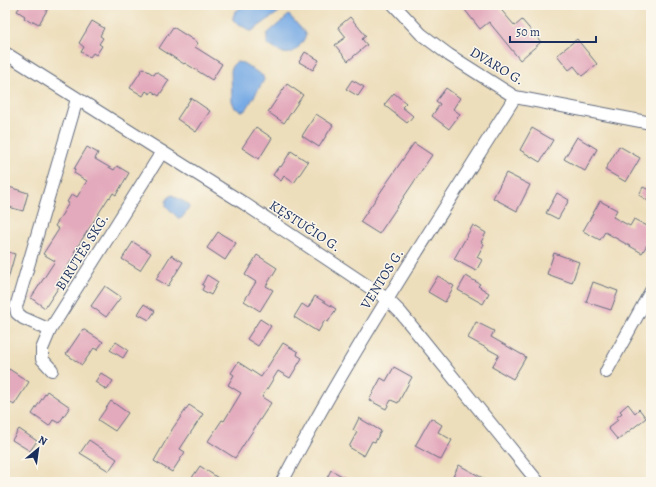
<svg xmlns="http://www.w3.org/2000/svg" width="656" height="487" font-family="Alegreya,serif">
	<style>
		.water { fill: #78abe5; stroke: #4a6da2 }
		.building { fill: #e3a9bc }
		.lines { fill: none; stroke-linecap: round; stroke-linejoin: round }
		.minor-casing { stroke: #646c7f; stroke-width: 14 }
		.minor { stroke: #fff; stroke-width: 12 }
		.labels { text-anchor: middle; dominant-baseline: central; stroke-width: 3; stroke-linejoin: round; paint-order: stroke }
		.street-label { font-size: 14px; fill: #1b2f5e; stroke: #fbf7ec }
	</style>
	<rect width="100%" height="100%" fill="#fbf7ec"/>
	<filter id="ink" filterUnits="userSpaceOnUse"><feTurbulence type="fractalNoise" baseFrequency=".025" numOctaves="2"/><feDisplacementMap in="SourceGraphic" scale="8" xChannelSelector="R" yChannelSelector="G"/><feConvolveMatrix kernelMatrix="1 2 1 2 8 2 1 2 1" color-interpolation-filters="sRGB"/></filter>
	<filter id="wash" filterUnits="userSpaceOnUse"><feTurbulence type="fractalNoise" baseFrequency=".012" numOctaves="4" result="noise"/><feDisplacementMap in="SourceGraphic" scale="16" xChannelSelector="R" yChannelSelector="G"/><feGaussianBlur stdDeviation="0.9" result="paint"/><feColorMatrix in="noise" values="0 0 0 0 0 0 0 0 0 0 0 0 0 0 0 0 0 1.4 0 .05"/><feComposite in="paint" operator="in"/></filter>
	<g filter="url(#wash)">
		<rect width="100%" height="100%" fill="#eddebb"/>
		<!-- water -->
		<g class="water">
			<polygon points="244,5 280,5 281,9 279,12 252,31 250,31 233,20 233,17 235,12"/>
			<path d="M289,15l17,19c-1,5 -4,8 -6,11 -11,15 -20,7 -33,-1v-10z"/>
			<polygon points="236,62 243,63 263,76 264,80 246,110 242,111 235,108 232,101 231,71 232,66"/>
			<polygon points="172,195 188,204 189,208 182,218 178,218 166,206 166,201 170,196"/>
		</g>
		<g id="blocks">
			<!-- building -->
			<g class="building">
				<polygon points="21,5 50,5 39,24 33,21 32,23 24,18 25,16 17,11"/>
				<polygon points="461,5 497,5 515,26 522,20 541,42 520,60 489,22 480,29"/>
				<polygon points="350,17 366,36 362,39 367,45 348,61 335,45 346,37 338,27"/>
				<polygon points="92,21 104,28 100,36 103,38 99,44 102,46 96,55 93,53 90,57 81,52 84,47 79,43"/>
				<polygon points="173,27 198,43 195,47 222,64 212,80 185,63 184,64 159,48"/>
				<polygon points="577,39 597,64 582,76 574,66 569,70 557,55"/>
				<polygon points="305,52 319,60 313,70 299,62"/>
				<polygon points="143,68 154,75 156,72 169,80 159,96 152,91 150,94 146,91 143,96 130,88"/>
				<polygon points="352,80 364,87 358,96 346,89"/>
				<polygon points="287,84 303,95 284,123 268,112"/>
				<polygon points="446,88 460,98 453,109 460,114 449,129 432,116 440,104 436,101"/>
				<polygon points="394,93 406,103 402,107 413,116 407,123 384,105"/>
				<polygon points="191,98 210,111 196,132 177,119"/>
				<polygon points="316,114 333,125 319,147 302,136"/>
				<polygon points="256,127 272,138 259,159 242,148"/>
				<polygon points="532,128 553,140 540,162 520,150"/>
				<polygon points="577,137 597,149 585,171 564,159"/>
				<polygon points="414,143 432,155 379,234 360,222"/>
				<polygon points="619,146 640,158 626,182 605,170"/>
				<polygon points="87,147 98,153 95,159 114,170 117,166 129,173 116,195 113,193 110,198 109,197 90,227 74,252 76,253 59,280 62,282 45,308 31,298 55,261 43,254 59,229 55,226 69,203 67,202 72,194 77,197 87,181 74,173 75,170 74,169"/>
				<polygon points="291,151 308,162 294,183 284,176 281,181 273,175 279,166 281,167"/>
				<polygon points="506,173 530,185 517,211 493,198"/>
				<polygon points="9,187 28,193 23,211 5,206 5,201"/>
				<polygon points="643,187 651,191 651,203 639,195"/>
				<polygon points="557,193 569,200 558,219 546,213"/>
				<polygon points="600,201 617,210 613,217 630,226 634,219 651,228 651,247 647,245 642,253 605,232 600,240 583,231"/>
				<polygon points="473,225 486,233 481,242 484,244 477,257 482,260 476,271 454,259"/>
				<polygon points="218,232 236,243 225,260 207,248"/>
				<polygon points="133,242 151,253 140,270 122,259"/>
				<polygon points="5,251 15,254 8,279 5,278"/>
				<polygon points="554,253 579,262 572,283 547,274"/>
				<polygon points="171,255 183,262 168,286 156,279"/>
				<polygon points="257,255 277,268 266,286 273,290 260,311 244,301 256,282 245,275"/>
				<polygon points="207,275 218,282 211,295 202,290 204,286 202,285"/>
				<polygon points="438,276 454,286 445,302 428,292"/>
				<polygon points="466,276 480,284 478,286 489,293 483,304 458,290"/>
				<polygon points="593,282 618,291 611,310 586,302"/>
				<polygon points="105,286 121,297 106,317 91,306"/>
				<polygon points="315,296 336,309 328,322 325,320 318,332 294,317 302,304 308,308"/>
				<polygon points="144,304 155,311 149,320 138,314"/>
				<polygon points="260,319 271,326 258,346 247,339"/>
				<polygon points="476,322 494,331 491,337 526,357 513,379 492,367 499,355 468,338"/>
				<polygon points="83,329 103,342 97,350 94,348 82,365 66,354"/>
				<polygon points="116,342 128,350 123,358 110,350"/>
				<polygon points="283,343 298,352 297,355 302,358 290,378 278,371 262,397 271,403 235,458 208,441 222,420 224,421 241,393 228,385 234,375 231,373 238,362 261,377"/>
				<polygon points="394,367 412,377 398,403 391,400 386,409 369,400 381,378 386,381"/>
				<polygon points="9,369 29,382 14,405 5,399 5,375"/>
				<polygon points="101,373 113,381 107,390 95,382"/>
				<polygon points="47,391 70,407 59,423 53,420 49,426 32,414"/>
				<polygon points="111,401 128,413 115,431 98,420"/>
				<polygon points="628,404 635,413 639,409 646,418 618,440 608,428 618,420 616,418 622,413 620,411"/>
				<polygon points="189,405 203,414 180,449 185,452 172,472 154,461 173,428"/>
				<polygon points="359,418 381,431 375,442 372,441 364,456 349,447 357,432 353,430"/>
				<polygon points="431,418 442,425 438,432 452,440 441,460 415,446"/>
				<polygon points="19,429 37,441 30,451 12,440"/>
				<polygon points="89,440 117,459 109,471 80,453"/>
				<polygon points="459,465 490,482 450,482"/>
				<polygon points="200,466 224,482 189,482"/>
				<polygon points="331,470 353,482 325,482"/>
			</g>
		</g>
	</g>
	<g filter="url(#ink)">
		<use href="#blocks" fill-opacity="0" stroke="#646c7f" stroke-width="1"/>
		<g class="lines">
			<!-- minor casing -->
			<g class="minor-casing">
				<g id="minor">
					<polyline points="394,5 421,34 449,55 515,97 651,123"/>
					<polyline points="5,53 245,204 387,299 401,313 538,482"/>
					<polyline points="50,330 23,318 17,313 16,307 77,99"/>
					<polyline points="52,370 42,359 42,349 50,330 162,152"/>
					<polyline points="606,372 651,291"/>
					<path d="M282,482c70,-133 153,-258 233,-385"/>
				</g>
			</g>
			<!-- minor -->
			<use href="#minor" class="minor"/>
		</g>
	</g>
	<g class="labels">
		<!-- street labels -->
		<g class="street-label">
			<text transform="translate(497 66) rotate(31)">DVARO G.</text>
			<text transform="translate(305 226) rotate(33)">KĘSTUČIO G.</text>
			<text transform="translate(82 252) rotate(-58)">BIRUTĖS SKG.</text>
			<text transform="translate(382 279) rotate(-58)">VENTOS G.</text>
		</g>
	</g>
	<!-- margin -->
	<rect width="656" height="487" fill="none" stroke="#fbf7ec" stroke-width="20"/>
	<!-- north arrow -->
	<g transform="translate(38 449) rotate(29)" stroke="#fbf7ec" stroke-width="3" paint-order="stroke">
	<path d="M0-3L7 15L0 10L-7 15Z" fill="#1b2f5e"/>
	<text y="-6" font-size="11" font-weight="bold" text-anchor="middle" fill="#1b2f5e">N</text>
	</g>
	<!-- scale -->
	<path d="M510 36v6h86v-6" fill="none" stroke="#1b2f5e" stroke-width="2"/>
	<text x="516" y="36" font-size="12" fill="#1b2f5e" stroke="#fbf7ec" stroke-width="3" paint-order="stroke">50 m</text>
</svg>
